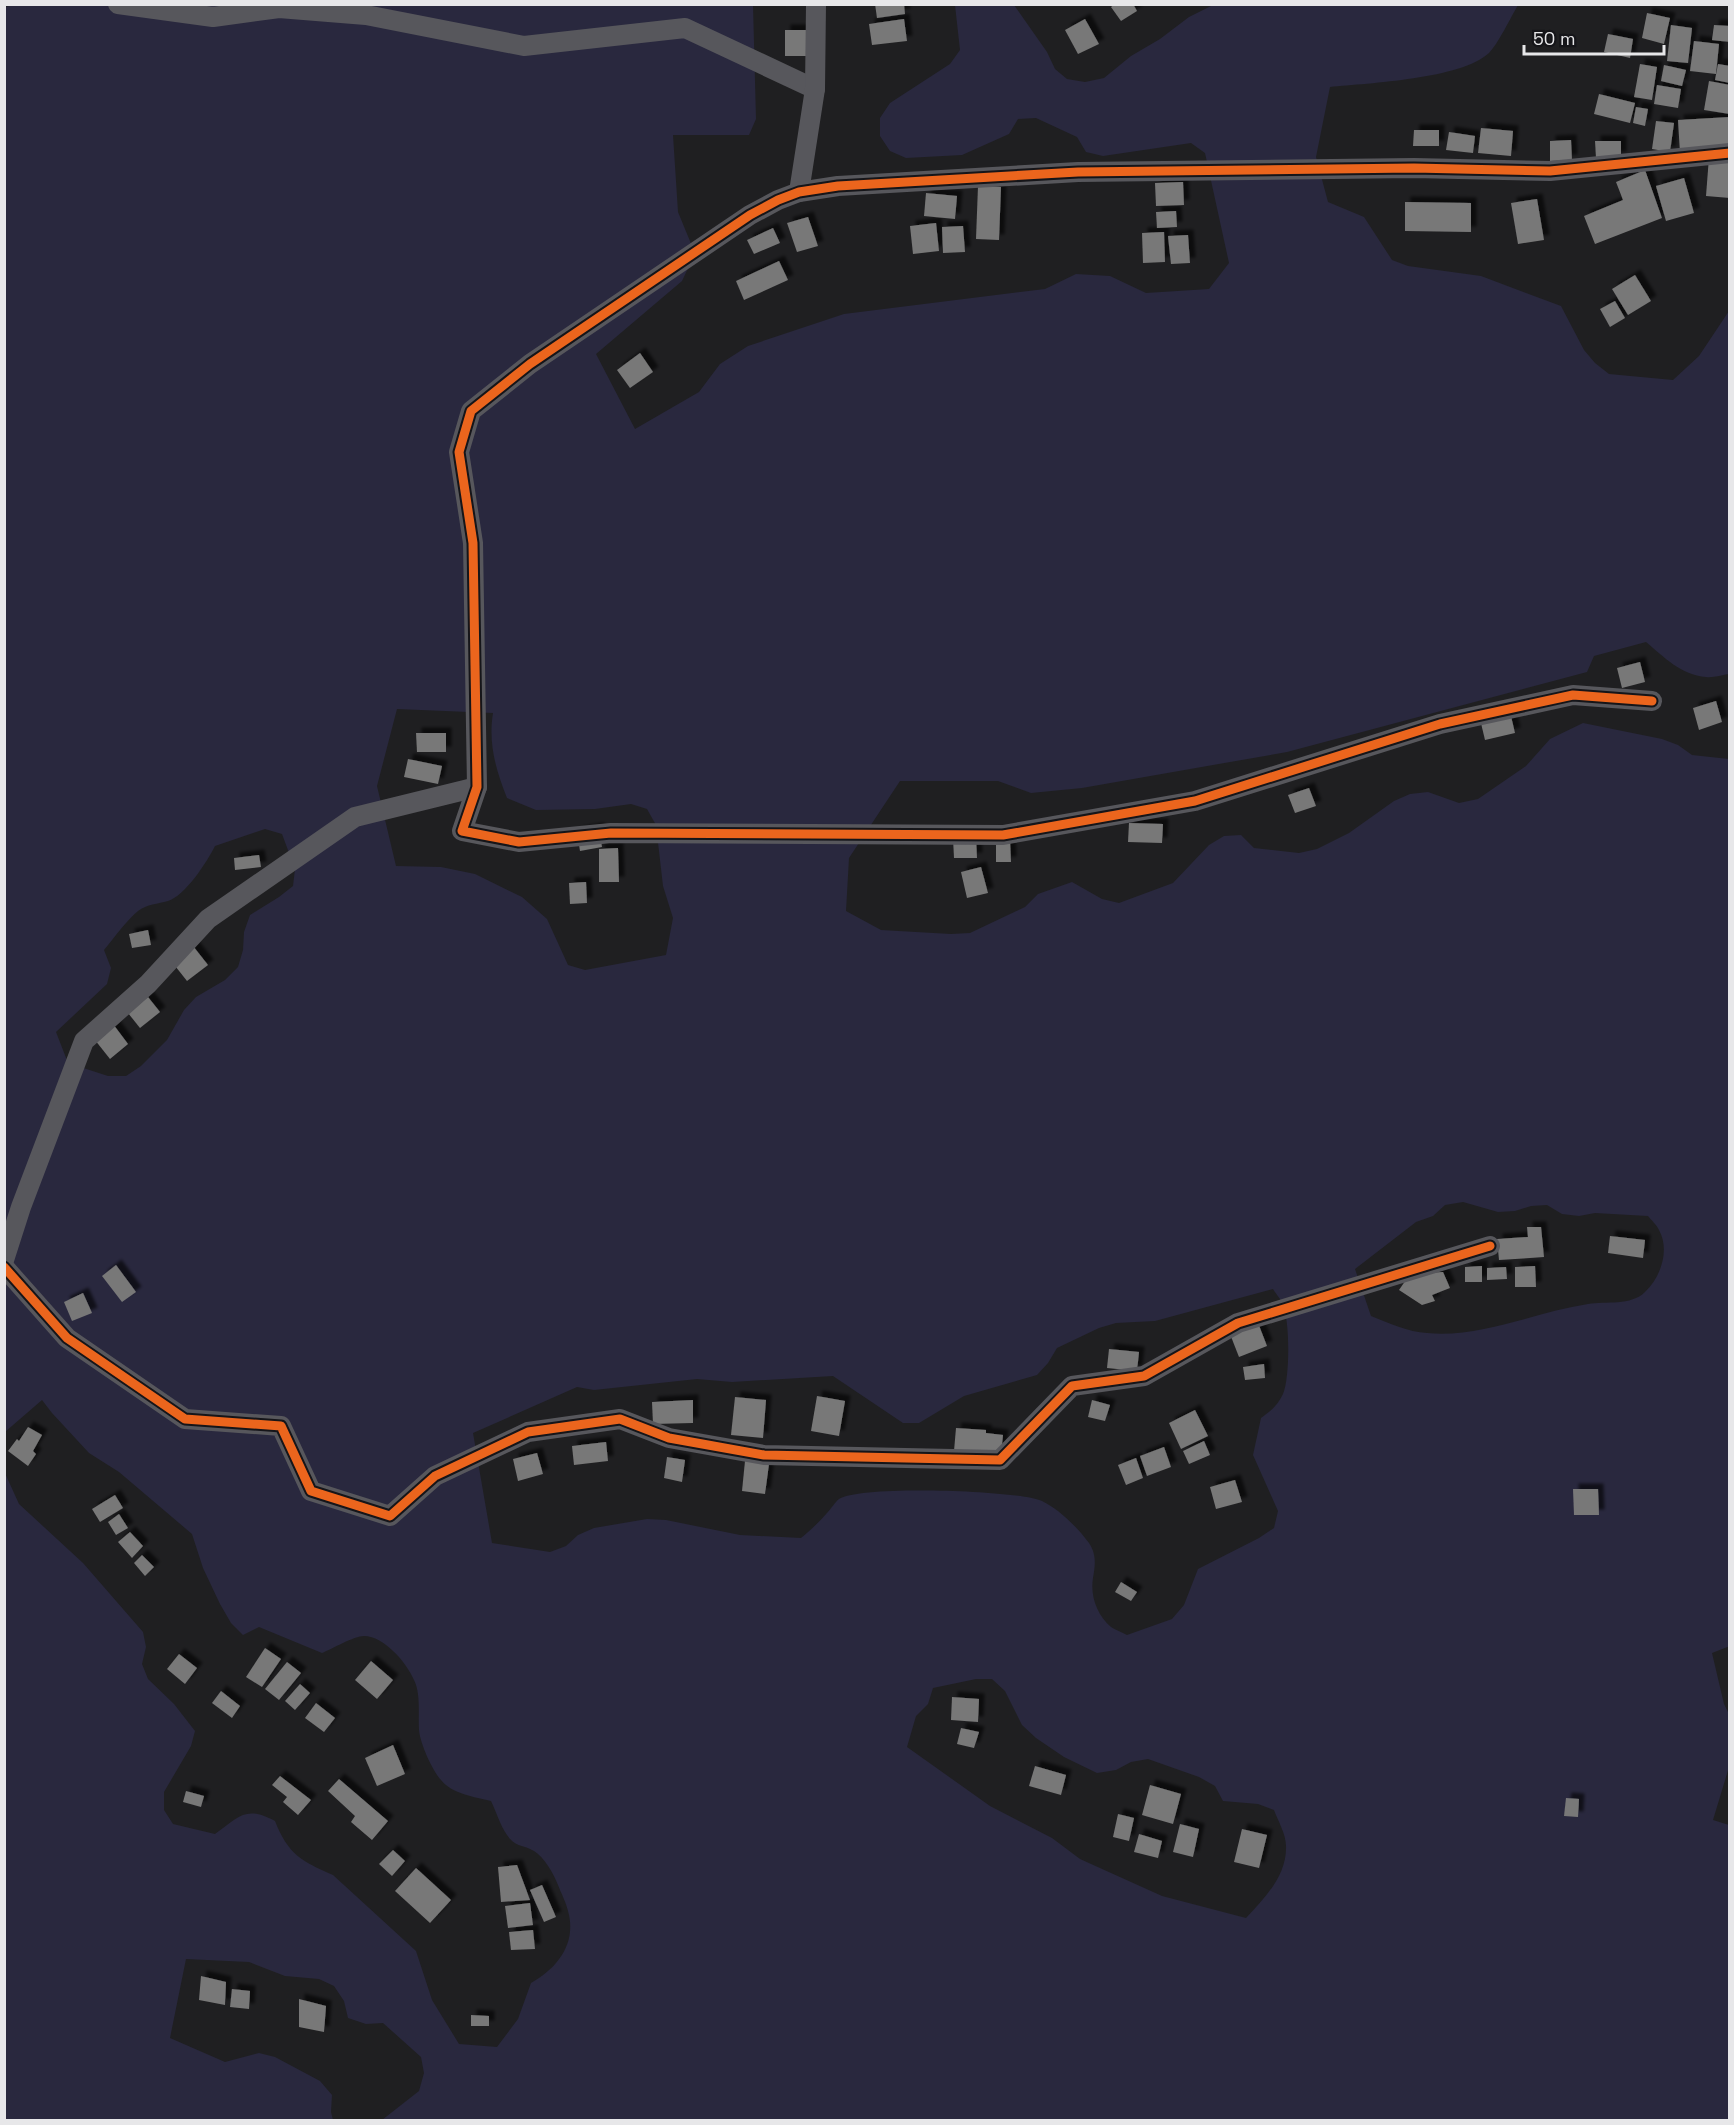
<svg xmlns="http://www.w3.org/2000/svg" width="1734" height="2125" font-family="'Space Grotesk',sans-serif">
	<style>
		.green { fill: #29283e; fill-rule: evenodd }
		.building { fill: #787878; filter: url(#shadow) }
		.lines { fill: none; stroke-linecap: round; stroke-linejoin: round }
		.minor { stroke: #57575c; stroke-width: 20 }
		.cycleway-casing { stroke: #151519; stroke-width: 13 }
		.cycleway { stroke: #eb651d; stroke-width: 9 }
	</style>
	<defs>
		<filter id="shadow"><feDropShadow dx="5.5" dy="-5.5" stdDeviation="1.5" flood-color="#0009"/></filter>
	</defs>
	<rect width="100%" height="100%" fill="#1f1f21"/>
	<!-- green -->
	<path class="green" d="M20,4l733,1 3,114 -7,16h-76l5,77 14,34 -2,18 -8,17 -86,73 39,75 64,-37 21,-28 28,-18 96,-32 201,-25 31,-15 34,2 36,17 63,-4 20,-26 -24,-110 -14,-10 -88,13 -17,-4 -9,-15 -41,-19 -18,1 -9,15 -47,21 -56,3 -16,-7 -10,-15v-18l10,-15 60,-39 10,-14 -5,-45h59l33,47 8,17 12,10 18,3 19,-4 27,-22 29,-17 29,-22 24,-12h305c-7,12 -20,39 -29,48 -28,26 -120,30 -159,34l-14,70 12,45 36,15 28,43 16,6 73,10 80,30 23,44 11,13 14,11 64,6 26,-24 30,-45v363c-7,1 -16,4 -23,3 -25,-2 -42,-20 -60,-35l-52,14 -7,16 -300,80 -205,36 -51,5 -33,-12h-98l-51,77 -3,53 35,19 70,4 19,-1 55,-26 13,-13 34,-12 30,17 17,4 54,-20 36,-38 15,-9 17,-1 13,13 45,5 18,-4 32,-16 45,-32 16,-7 18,-2 31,11 19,-4 48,-33 24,-27 33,-16 79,16 16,6 14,10 37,4 1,887 -18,7 12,51 6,12 -1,51 -16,53 16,5v295h-1347l37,-29 5,-18 -3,-16 -38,-34 -17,1 -18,-6 -4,-17 -10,-15 -15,-7 -34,-3 -36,-14 -63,-3 -16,79 55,24 34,-9 16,4 45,24 12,14 -1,17 2,8h-328l-1,-649 15,33 64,59 60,69 3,15 -4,17 6,15 26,25 21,27 -4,15 -27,46v18l9,14 42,10c24,-17 30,-29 60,-13 13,33 26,40 58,54l83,76 16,49 27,44 38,3 21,-28 13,-36c27,-15 46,-40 37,-72 -2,-9 -7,-18 -10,-26 -4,-11 -14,-28 -24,-34 -11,-7 -18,-3 -27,-16 -7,-10 -11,-24 -16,-34 -16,-4 -39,-7 -50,-21 -9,-10 -21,-37 -22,-50 -1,-16 2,-36 -5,-50 -7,-17 -30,-44 -50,-44 -10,0 -32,13 -42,17l-63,-26 -16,8 -12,-12 -11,-19 -17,-36 -11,-34 -73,-62 -30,-19 -37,-40 -10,-13 -37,32v-1425zM397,709l96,4c-5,31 3,57 14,85l29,12 59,-1 36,-5 16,5 9,16 7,61 10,32 -7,37 -81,15 -17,-5 -21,-46 -25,-22 -47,-23 -34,-7 -45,-1 -19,-80zM265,829l17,5 13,35 -2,17 -14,11 -29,18 -6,17 -1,18 -5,17 -13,13 -29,17 -12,13 -17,30 -26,26 -15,10h-18l-40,-13 -12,-31 51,-48 4,-16 -7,-18c11,-13 21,-28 34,-39 9,-7 20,-7 30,-10 17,-5 39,-39 47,-55zM1463,1202l35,10 17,-1 16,-5 16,-1 15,9 17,2 16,-3 53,3c3,4 9,9 11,14 11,20 2,47 -14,62 -14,14 -39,9 -57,12 -53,8 -106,34 -161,29 -19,-1 -38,-10 -56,-17l-16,-47 61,-47 17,-6 12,-11zM1273,1289c3,5 8,10 10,16 7,16 7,73 0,89 -5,11 -12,17 -22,24l-8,37 25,56 -4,17 -15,10 -61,31 -14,36 -12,14 -45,16c-5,-3 -12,-5 -16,-8 -14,-12 -21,-31 -18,-49 2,-12 4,-23 -4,-35 -11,-15 -30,-34 -47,-42 -25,-11 -183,-16 -203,-2 -4,3 -8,10 -12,14 -8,9 -16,17 -26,25l-61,-3 -74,-15 -19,-1 -53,9 -16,7 -12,11 -16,6 -58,-9 -19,-110 104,-46 17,3 103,-11 35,3 101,-6 70,47h16l45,-27 73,-21 11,-12 9,-15 42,-20 17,-5 39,-2zM976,1679h16l13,12 17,34 14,13 28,19 33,16 19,-3 15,-8 17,-3 51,18 16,9 8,15 35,3 16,6c4,11 12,24 12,36 1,29 -21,52 -40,72l-84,-22 -82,-37 -28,-21 -62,-32 -83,-59 9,-31 12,-12 5,-16z"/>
	<!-- building -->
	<g class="building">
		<polygon points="875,4 904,4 905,14 877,18"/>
		<polygon points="1115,4 1133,4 1137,11 1121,21 1111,7"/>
		<polygon points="1647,13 1670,18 1664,44 1642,38"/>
		<polygon points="904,19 907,41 872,45 869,24"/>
		<polygon points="1085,19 1099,44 1078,54 1065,30"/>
		<polygon points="1671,25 1692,28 1688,63 1667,61"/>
		<polygon points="1714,25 1730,26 1730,42 1712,40"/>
		<rect x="785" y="30" width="27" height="26"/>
		<polygon points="1608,34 1633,39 1630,58 1604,52"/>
		<polygon points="1694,41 1719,44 1716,74 1690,71"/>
		<polygon points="1640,64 1657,67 1652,100 1634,97"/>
		<polygon points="1718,64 1730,66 1730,83 1715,80"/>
		<polygon points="1664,65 1686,70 1682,86 1661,81"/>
		<polygon points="1709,81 1730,85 1730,114 1704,110"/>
		<polygon points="1657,85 1681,89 1678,108 1654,104"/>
		<polygon points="1599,94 1635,103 1630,123 1594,114"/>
		<polygon points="1636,107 1648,109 1645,126 1633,123"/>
		<polygon points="1730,117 1730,150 1680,153 1678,120"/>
		<polygon points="1656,121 1674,123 1670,152 1652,149"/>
		<polygon points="1481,128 1513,131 1511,156 1478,153"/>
		<polygon points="1414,130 1439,130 1439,146 1413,146"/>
		<polygon points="1449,132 1475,136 1473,153 1446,150"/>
		<polygon points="1571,140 1572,160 1550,161 1550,141"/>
		<polygon points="1595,141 1621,141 1621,157 1596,158"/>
		<polygon points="1709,157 1730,159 1730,198 1706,196"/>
		<polygon points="1645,170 1662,218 1595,244 1584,216 1623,200 1616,182"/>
		<polygon points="1684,178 1694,213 1666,221 1656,186"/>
		<polygon points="1183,182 1184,205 1156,206 1155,183"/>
		<polygon points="978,186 1001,187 999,240 976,239"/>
		<polygon points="926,193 957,196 955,219 924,216"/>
		<polygon points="1537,199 1544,240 1518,244 1511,203"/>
		<polygon points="1405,202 1471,203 1471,232 1405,231"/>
		<polygon points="1176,211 1177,227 1157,228 1156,212"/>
		<polygon points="808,217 818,246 797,252 787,223"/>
		<polygon points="936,223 939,251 913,254 910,226"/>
		<polygon points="963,226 965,252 943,253 942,227"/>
		<polygon points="773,228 780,243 754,254 747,240"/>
		<polygon points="1164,232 1165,262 1143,263 1142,233"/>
		<polygon points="1188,235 1190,263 1171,264 1168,236"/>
		<polygon points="779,261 788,280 744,300 736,281"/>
		<polygon points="1635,275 1651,301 1628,315 1612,289"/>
		<polygon points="1615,301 1625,318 1610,327 1600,309"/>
		<polygon points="640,353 653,372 630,388 617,370"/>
		<polygon points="1640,662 1645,682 1622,688 1617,668"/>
		<polygon points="1716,701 1722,722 1699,730 1693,708"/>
		<polygon points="1510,712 1515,733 1485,740 1480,719"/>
		<polygon points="416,733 446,733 446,752 417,752"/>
		<polygon points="408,759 442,766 438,784 404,777"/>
		<polygon points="1309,788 1316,806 1295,813 1288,795"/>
		<polygon points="1129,823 1163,824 1162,843 1128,842"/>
		<polygon points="599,828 602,847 580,851 577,832"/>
		<polygon points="953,838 976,838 977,858 954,858"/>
		<polygon points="996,840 1010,840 1011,862 996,862"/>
		<polygon points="618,848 619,882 599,882 599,849"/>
		<polygon points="259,855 261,867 235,870 234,858"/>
		<polygon points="981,867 988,893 967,898 961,872"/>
		<polygon points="586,882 587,903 570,904 569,883"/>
		<polygon points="148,930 151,945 132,948 129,934"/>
		<polygon points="193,946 208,965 187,981 172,962"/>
		<polygon points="148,997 160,1012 140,1028 128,1013"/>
		<polygon points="110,1020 128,1044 110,1059 91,1035"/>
		<polygon points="1527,1227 1541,1227 1544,1257 1499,1260 1497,1239 1528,1237"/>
		<polygon points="1610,1236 1645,1240 1643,1258 1608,1253"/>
		<polygon points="116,1265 136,1292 122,1302 102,1276"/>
		<polygon points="1482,1266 1482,1282 1465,1282 1465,1267"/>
		<polygon points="1535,1266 1536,1287 1515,1287 1515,1267"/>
		<polygon points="1506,1267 1507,1279 1487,1280 1487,1268"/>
		<polygon points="1443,1272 1450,1288 1432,1295 1435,1301 1422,1305 1399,1290 1410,1274"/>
		<polygon points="83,1293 92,1313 72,1321 64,1302"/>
		<polygon points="1258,1323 1267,1346 1239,1357 1230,1334"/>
		<polygon points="1109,1349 1139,1352 1137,1371 1107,1368"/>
		<polygon points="1264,1364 1265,1378 1245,1380 1243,1367"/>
		<polygon points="817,1396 845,1401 839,1436 811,1431"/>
		<polygon points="735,1397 766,1400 763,1438 731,1435"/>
		<polygon points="693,1400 693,1423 653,1424 652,1402"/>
		<polygon points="1092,1400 1110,1405 1105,1421 1088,1417"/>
		<polygon points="1195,1410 1208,1436 1181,1449 1169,1423"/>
		<polygon points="28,1427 42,1435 33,1451 36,1454 28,1466 8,1451 17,1439 19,1441"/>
		<polygon points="956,1428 986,1430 986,1433 1003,1435 1001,1454 954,1451"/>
		<polygon points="1204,1441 1210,1455 1189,1464 1183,1451"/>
		<polygon points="606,1442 608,1461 574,1465 572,1446"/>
		<polygon points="1164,1447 1171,1467 1147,1476 1140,1456"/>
		<polygon points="537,1453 543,1474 518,1481 513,1459"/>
		<polygon points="667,1457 685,1460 682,1482 664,1478"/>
		<polygon points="1136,1458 1143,1478 1126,1485 1118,1465"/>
		<polygon points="745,1461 769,1464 765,1494 742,1491"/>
		<polygon points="1235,1480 1242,1502 1216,1509 1210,1487"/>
		<polygon points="1573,1489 1598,1489 1599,1515 1574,1515"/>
		<polygon points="115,1495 123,1508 100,1522 92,1509"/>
		<polygon points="119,1514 128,1528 116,1535 108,1522"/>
		<polygon points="130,1532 143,1546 132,1558 118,1542"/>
		<polygon points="142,1555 154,1567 145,1576 134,1563"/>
		<polygon points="1121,1582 1137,1592 1131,1601 1115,1592"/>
		<polygon points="265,1648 281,1659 262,1687 246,1677"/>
		<polygon points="179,1654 197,1668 185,1684 167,1669"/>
		<polygon points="371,1661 393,1680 377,1699 355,1680"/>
		<polygon points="287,1662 301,1673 279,1700 265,1689"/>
		<polygon points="300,1684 310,1693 295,1710 285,1701"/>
		<polygon points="221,1691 240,1706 232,1718 212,1703"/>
		<polygon points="952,1697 979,1699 978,1722 951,1720"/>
		<polygon points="316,1703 335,1718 324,1732 305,1718"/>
		<polygon points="961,1728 979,1732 974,1748 957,1744"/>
		<polygon points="393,1745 405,1774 377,1786 365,1758"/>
		<polygon points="1035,1766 1066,1775 1061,1795 1029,1786"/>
		<polygon points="280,1776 311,1800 298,1815 283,1802 287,1797 272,1785"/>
		<polygon points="339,1779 388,1821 372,1840 351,1822 355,1816 328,1791"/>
		<polygon points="1150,1785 1181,1794 1173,1824 1142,1815"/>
		<polygon points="186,1791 204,1796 201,1807 183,1802"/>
		<polygon points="1566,1798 1579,1799 1578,1817 1564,1816"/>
		<polygon points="1118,1814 1134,1818 1129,1841 1113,1837"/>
		<polygon points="1180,1824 1199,1829 1193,1857 1173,1852"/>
		<polygon points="1242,1829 1267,1835 1259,1868 1234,1862"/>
		<polygon points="1139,1834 1162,1841 1158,1858 1134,1852"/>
		<polygon points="393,1850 405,1861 392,1876 379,1864"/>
		<polygon points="517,1865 530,1900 501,1902 498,1867"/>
		<polygon points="416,1868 451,1900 430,1923 395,1891"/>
		<polygon points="542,1885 556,1917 544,1922 530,1890"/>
		<polygon points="530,1903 533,1925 508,1928 505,1906"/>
		<polygon points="533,1930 535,1949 511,1950 509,1932"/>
		<polygon points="201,1976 226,1982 225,2005 199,2000"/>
		<polygon points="232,1989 250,1991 249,2009 230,2007"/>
		<polygon points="299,1999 326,2006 324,2032 299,2027"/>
		<polygon points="471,2015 489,2016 489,2026 471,2026"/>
	</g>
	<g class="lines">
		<!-- minor -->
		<g class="minor">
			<polyline points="118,4 213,17 279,8 366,15 524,46 685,28 815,89"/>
			<polyline points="799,192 815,89 816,4"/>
			<polyline points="1652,701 1573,695 1440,724 1195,801 1003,835 611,833 519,842 462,831 477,787 473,543 459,452 471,411 530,364 750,215 778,200 799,192 838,186 1078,172 1414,168 1550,171 1730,153"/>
			<polyline points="4,1260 21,1207 84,1041 148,984 208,919 355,817 477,787"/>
			<polyline points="4,1267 67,1338 185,1419 281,1426 311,1491 390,1516 435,1476 528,1432 620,1419 669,1438 764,1455 1000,1460 1072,1386 1144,1376 1238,1323 1490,1246"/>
		</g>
		<!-- cycleway casing -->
		<g class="cycleway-casing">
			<g id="cycleway">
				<polyline points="1652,701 1573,695 1440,724 1195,801 1003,835 611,833 519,842 462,831 477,787 473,543 459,452 471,411 530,364 750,215 778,200 799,192 838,186 1078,172 1414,168 1550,171 1730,153"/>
				<polyline points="4,1267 67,1338 185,1419 281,1426 311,1491 390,1516 435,1476 528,1432 620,1419 669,1438 764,1455 1000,1460 1072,1386 1144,1376 1238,1323 1490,1246"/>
			</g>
		</g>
		<!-- cycleway -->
		<use href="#cycleway" class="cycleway"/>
	</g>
	<!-- border -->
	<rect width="1734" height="2125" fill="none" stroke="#e7e7e9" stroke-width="12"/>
	<!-- scale -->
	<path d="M1524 45v9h140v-9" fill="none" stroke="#e7e7e9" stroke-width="3"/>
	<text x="1533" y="45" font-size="18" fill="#e7e7e9" stroke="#151519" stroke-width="4.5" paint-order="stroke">50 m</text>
</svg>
